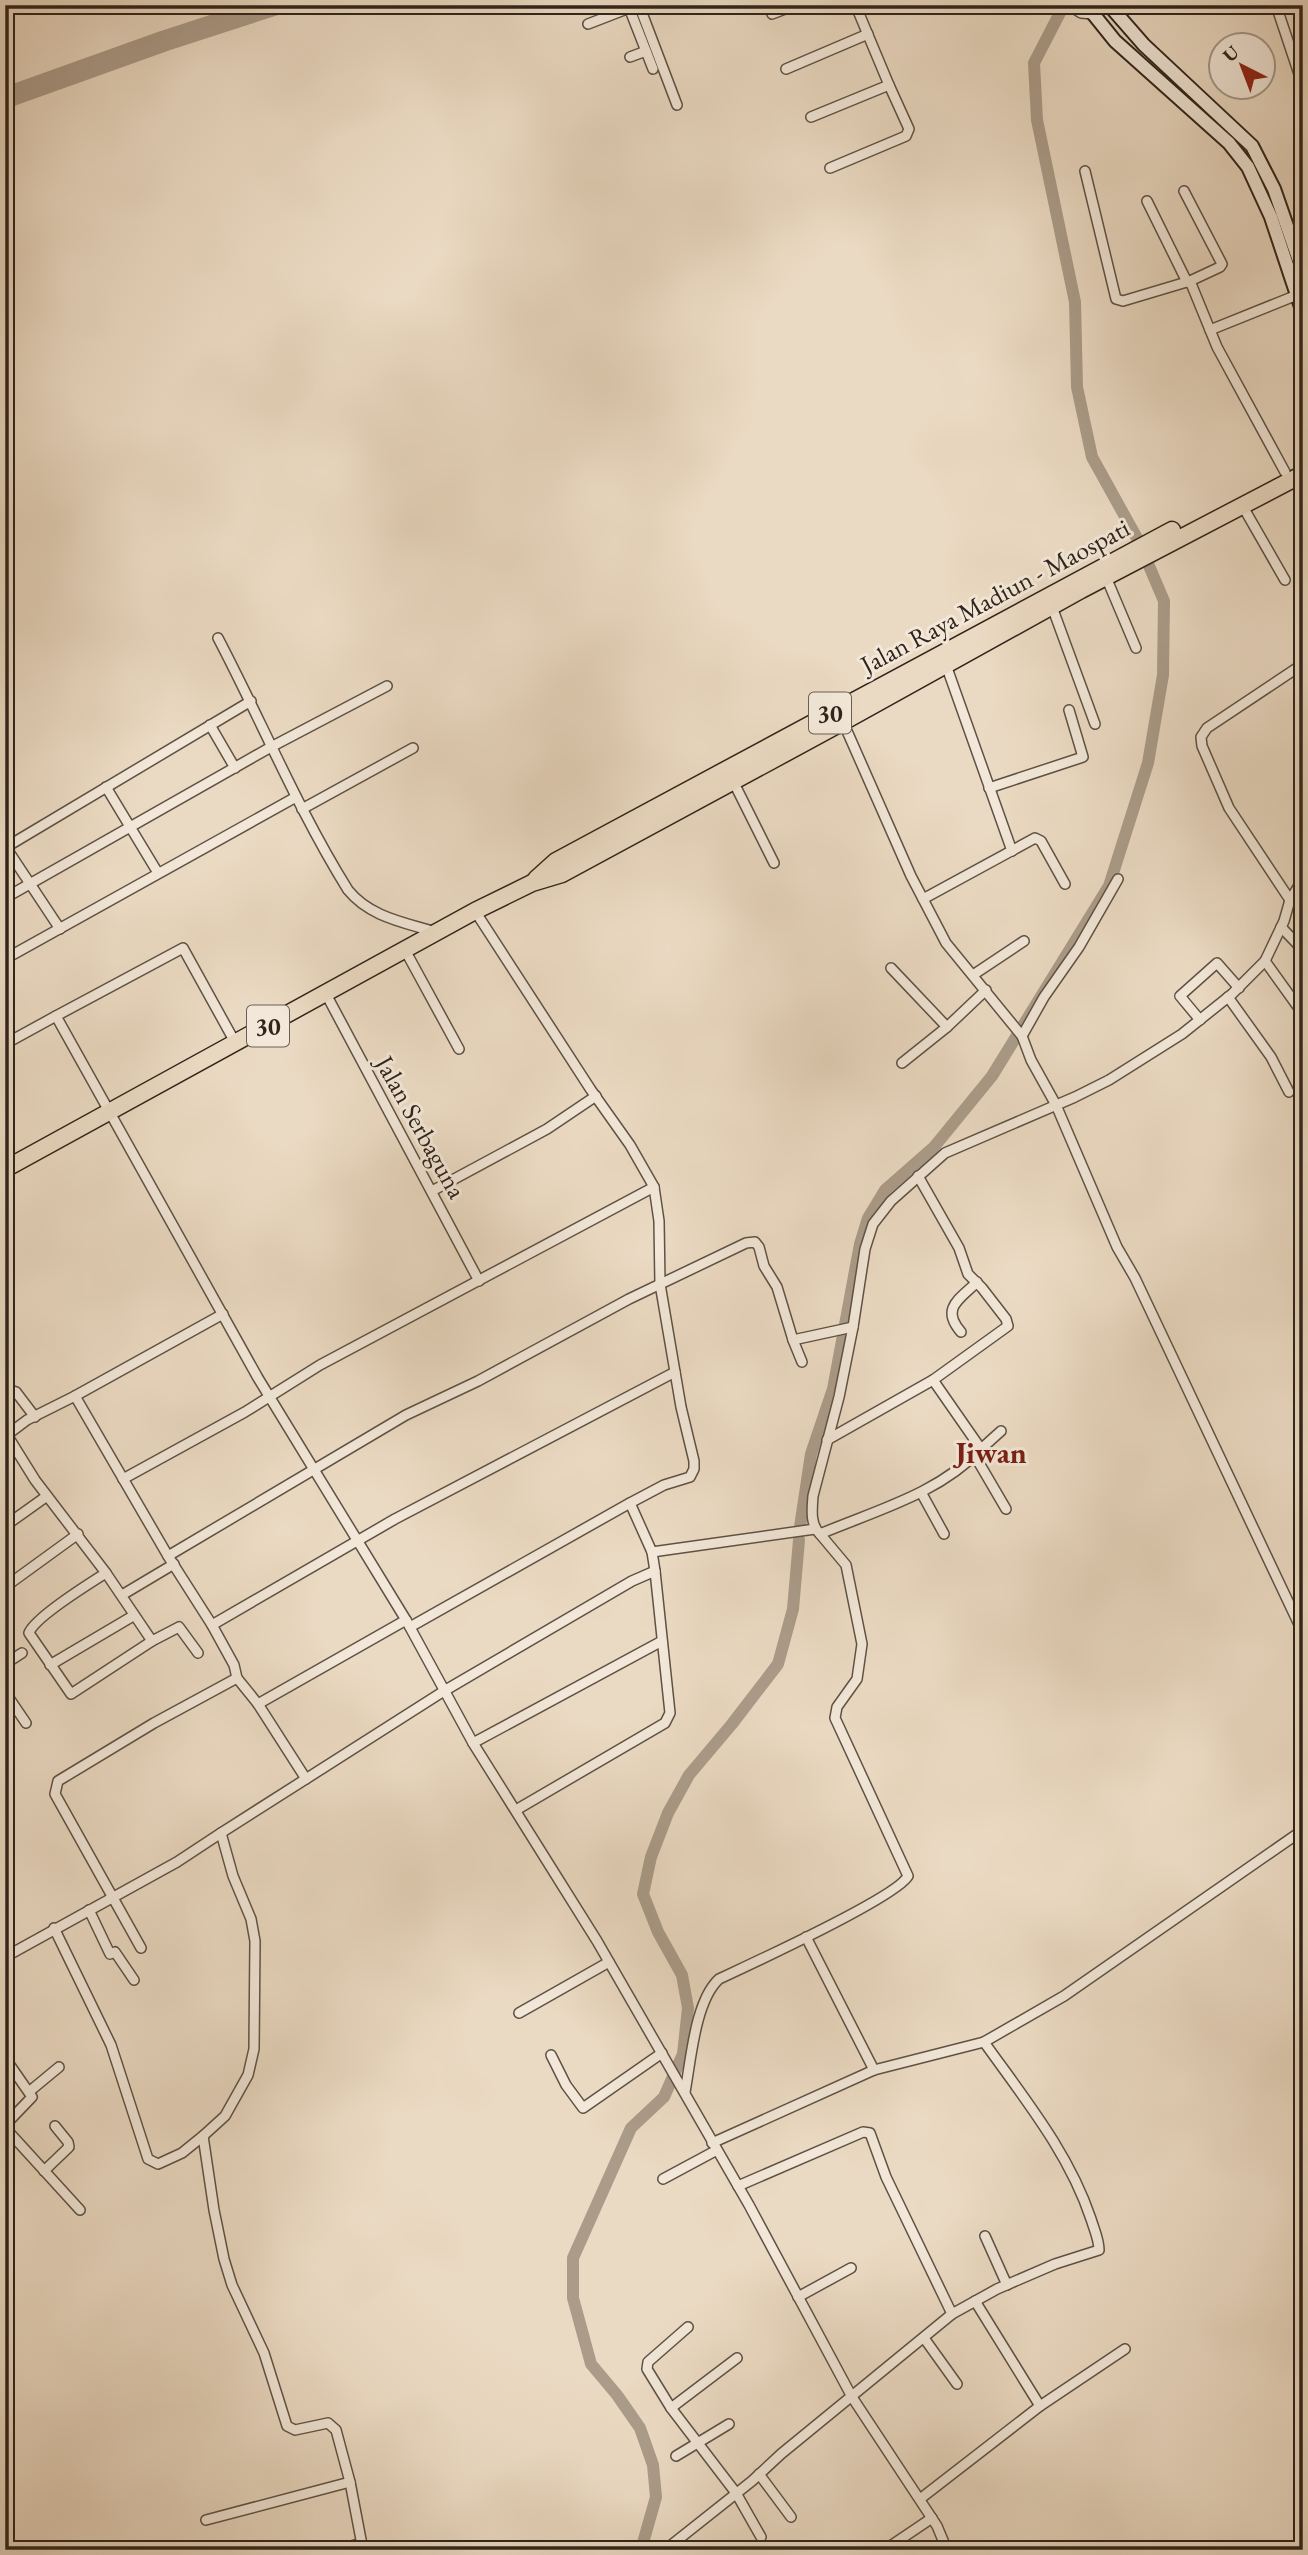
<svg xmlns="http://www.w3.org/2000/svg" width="1308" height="2555" font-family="'EB Garamond',serif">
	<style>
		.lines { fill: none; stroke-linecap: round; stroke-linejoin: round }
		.canal { stroke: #ab9c8a; stroke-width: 12 }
		.river { stroke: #ab9c8a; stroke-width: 21 }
		.street-casing { stroke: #5e5245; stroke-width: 12 }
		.secondary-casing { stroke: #2f241b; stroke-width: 16 }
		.highway-casing { stroke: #2f241b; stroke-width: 19 }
		.street { stroke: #f2e7d8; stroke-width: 9 }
		.secondary { stroke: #f2e7d8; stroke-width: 12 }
		.highway { stroke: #ebdac3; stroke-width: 16 }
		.labels { text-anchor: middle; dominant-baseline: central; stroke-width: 6; stroke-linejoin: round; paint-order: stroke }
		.shield { fill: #f2e7d8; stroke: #6a5e54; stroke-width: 2 }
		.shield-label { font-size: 24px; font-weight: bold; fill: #2f241b }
		.street-label { font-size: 26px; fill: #2f241b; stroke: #f2e7d8 }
		.quarter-label { font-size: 30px; font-weight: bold; fill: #7a1f14; stroke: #f2e7d8 }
	</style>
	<rect width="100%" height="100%" fill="#ebdac3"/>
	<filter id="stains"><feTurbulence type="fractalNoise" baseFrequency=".00286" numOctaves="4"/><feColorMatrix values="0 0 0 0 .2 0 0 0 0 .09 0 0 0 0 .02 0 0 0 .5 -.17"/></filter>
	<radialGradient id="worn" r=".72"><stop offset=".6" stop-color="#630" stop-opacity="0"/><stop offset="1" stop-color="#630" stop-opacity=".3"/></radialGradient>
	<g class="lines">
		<!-- canal -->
		<g class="canal">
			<polyline points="800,1527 811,1454 833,1389 860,1244 868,1218 885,1190 934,1147 992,1076 1109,886 1148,763 1163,675 1164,601 1138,540 1092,457 1077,387 1075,302 1037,120 1034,63 1064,5"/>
			<polyline points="641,2550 656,2497 653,2465 640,2428 617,2395 591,2364 573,2298 573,2258 631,2128 664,2097 683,2054 688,2008 682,1975 658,1932 643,1894 651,1857 668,1813 689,1775 732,1724 778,1664 793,1609 799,1540"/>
		</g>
		<!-- river -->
		<polyline class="river" points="5,98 164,41 275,5"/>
		<!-- street casing -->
		<g class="street-casing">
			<g id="street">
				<polyline points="628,5 653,69"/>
				<polyline points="639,5 677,105"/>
				<polyline points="1068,5 1081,13 1093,14"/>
				<polyline points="1276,5 1303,86"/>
				<polyline points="772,14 796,5"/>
				<polyline points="588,24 632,7"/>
				<polyline points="630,57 646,51"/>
				<polyline points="786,69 868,34"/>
				<polyline points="811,117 889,85 858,11 876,5"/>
				<polyline points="830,168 906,136 909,129 889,85"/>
				<polyline points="1085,171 1116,299 1123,301 1190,281 1217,347 1285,472"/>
				<polyline points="1184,191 1222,264 1220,267 1190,281"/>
				<polyline points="1147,201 1187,282"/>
				<polyline points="1210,330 1297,295"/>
				<polyline points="1242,505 1285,580"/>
				<polyline points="1106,577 1136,648"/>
				<polyline points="1051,604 1095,724"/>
				<path d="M218,638c44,84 80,172 130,252 22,27 55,32 87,42"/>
				<polyline points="946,665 1012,851"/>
				<polyline points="843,722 911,876 946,943 1022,1036 1031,1060 1056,1105 1117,1247 1135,1278 1303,1633"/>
				<polyline points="210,725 235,768"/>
				<polyline points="733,781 774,863"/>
				<polyline points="106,787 158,873"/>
				<polyline points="989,788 1083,757 1069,710"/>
				<polyline points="302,809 413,748"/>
				<polyline points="5,898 271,747 387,686"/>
				<polyline points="923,899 1035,838 1041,841 1065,884"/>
				<polyline points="1290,900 1229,808 1202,746 1201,737 1207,728 1303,664"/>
				<polyline points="1281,927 1303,950"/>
				<polyline points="60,929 9,852 8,846 251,701"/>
				<polyline points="405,950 459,1049"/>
				<polyline points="5,959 296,797"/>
				<polyline points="1265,961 1303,1014"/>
				<polyline points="891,968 947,1027"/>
				<polyline points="973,975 1024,941"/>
				<polyline points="326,994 479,1281"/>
				<polyline points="1228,997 1271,1057 1289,1092"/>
				<polyline points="1200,1020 1180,996 1217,963 1239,988"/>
				<polyline points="1022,1036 1044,997 1079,947 1118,879"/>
				<polyline points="5,1044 56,1016"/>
				<polyline points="236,1044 183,948 56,1016 258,1378 406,1620 473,1743 597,1941 749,2205 852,2397 937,2526 947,2550"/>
				<polyline points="902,1063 947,1027 986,990"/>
				<polyline points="432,1191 547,1129 596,1096"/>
				<path d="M961,1332c-21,-24 -1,-33 16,-50"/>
				<polyline points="793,1340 802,1362"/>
				<polyline points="933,1380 981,1449 1001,1431"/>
				<polyline points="5,1393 10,1390 16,1392 35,1417"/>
				<polyline points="75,1396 223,1314"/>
				<polyline points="827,1440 933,1380 1008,1326 1006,1319 982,1288 968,1274 959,1248 918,1176"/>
				<path d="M981,1449c-43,45 -104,61 -161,85 -10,-10 -8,-24 -7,-38l26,-99 14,-70 12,-78 8,-25 18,-23 54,-48 130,-56 34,-17 73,-46 50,-40 33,-33 19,-40 6,-21 13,-21"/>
				<polyline points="975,1456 1006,1509"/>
				<polyline points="123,1479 245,1412 320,1365 654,1187"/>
				<polyline points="922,1494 944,1534"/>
				<polyline points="5,1526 47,1496"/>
				<polyline points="652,1552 815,1529"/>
				<polyline points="168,1556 406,1415 478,1381 629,1299 746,1243 755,1242 759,1247 764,1266 777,1287 793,1340 853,1327"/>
				<polyline points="106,1573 152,1641 179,1627 198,1653"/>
				<polyline points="5,1587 78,1534"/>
				<polyline points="122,1595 174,1564"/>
				<polyline points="212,1625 395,1519 675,1372"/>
				<polyline points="410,1627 630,1503 664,1485 690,1477 694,1469 694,1461 681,1407 660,1284 659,1221 654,1187 630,1145 591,1090 475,911"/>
				<path d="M152,1641l-81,53 -42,-61c5,-15 61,-50 77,-60l-71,-93 -28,-45 20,-15 48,-24 93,160 44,69 22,40 3,13 21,26 48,75"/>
				<polyline points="5,1664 22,1653"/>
				<polyline points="50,1665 133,1616"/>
				<polyline points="5,1692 26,1723"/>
				<polyline points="258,1704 406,1620"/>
				<polyline points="473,1743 662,1641"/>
				<polyline points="516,1810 665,1723 670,1713 655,1571 652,1552 630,1503"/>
				<polyline points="89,1910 110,1954 115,1952 134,1980"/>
				<polyline points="54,1928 111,2045 148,2159 158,2164 182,2153 203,2136"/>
				<polyline points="806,1937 874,2070"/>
				<polyline points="141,1948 55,1794 58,1781 154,1723 237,1678"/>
				<polyline points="5,1957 177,1862 221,1833"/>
				<polyline points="519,2013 609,1962"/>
				<polyline points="551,2055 566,2085 583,2108 662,2053"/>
				<polyline points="5,2058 32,2097 8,2122 8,2131 80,2210"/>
				<polyline points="30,2091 59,2067"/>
				<path d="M685,2092c6,-32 10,-91 34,-113 30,-14 178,-82 189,-103l-73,-158 2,-11 20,-28 5,-35 -16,-79 -26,-31"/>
				<polyline points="712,2143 874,2070 984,2042 1064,1996 1303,1830"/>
				<polyline points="44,2171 69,2147 68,2142 55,2126"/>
				<polyline points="663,2179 717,2150"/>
				<polyline points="738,2186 863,2132 870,2133 886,2177 952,2314"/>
				<polyline points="985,2236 1007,2285"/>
				<polyline points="798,2297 851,2268"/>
				<polyline points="975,2301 1040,2406"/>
				<polyline points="688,2327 648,2362 647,2369 671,2408 736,2493 761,2537"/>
				<polyline points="924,2338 957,2384"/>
				<polyline points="671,2408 737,2358"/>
				<polyline points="676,2456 729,2424"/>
				<polyline points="759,2474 791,2517"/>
				<polyline points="920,2499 1040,2406 1125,2349"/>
				<polyline points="206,2520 350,2482"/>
				<polyline points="886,2549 932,2518"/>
				<polyline points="337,2550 362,2543"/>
				<polyline points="363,2550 350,2482 336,2430 328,2423 295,2430 287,2426 264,2353 232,2285 224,2259 214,2210 203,2136 225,2116 248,2075 254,2049 255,1941 251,1919 233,1876 221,1833 444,1691 632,1581 655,1571"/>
				<path d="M665,2550l87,-69 29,-27 171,-140 45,-25 58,-25 44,-14c0,-11 -5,-21 -8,-31 -22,-66 -67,-121 -107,-177"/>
			</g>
		</g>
		<!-- secondary casing -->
		<g class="secondary-casing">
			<g id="secondary">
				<polyline points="1086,5 1115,41 1229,143 1248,167 1271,217 1303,313"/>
				<polyline points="1109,5 1144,45 1252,146 1274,189 1303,272"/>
			</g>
		</g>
		<!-- highway casing -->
		<g class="highway-casing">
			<g id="highway">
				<polyline points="536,879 556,861 1172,530"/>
				<polyline points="5,1169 475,911 532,883 562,874 843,722 1081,590 1303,474"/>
			</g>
		</g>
		<!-- street -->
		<use href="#street" class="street"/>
		<!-- secondary -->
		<use href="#secondary" class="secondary"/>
		<!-- highway -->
		<use href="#highway" class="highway"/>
	</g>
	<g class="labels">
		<!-- shield labels -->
		<g class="shield">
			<rect x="809" y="692.5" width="42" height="41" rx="5"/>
			<rect x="247" y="1005.5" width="42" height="41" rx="5"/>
		</g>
		<g class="shield-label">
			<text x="830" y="713">30</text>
			<text x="268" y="1026">30</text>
		</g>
		<!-- street labels -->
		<g class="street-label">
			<text transform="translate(995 596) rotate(-28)">Jalan Raya Madiun - Maospati</text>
			<text transform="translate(421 1127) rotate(61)">Jalan Serbaguna</text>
		</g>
		<!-- quarter labels -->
		<g class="quarter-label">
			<text x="991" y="1452">Jiwan</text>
		</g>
	</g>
	<!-- margin -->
	<rect width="1308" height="2555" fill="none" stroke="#ebdac3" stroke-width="28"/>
	<rect x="7" y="7" width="1294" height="2541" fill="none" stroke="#2f241b" stroke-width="3.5"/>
	<rect x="14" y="14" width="1280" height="2527" fill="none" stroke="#2f241b" stroke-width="2"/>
	<!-- north arrow -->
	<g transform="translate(1242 66) rotate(318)"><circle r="33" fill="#f2e7d8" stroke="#a4998c" stroke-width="2"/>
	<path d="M0-5L12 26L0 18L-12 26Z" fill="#8f2418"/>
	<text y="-10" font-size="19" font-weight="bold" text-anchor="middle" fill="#2f241b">U</text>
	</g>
	<rect width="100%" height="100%" filter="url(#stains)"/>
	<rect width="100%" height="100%" fill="url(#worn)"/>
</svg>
